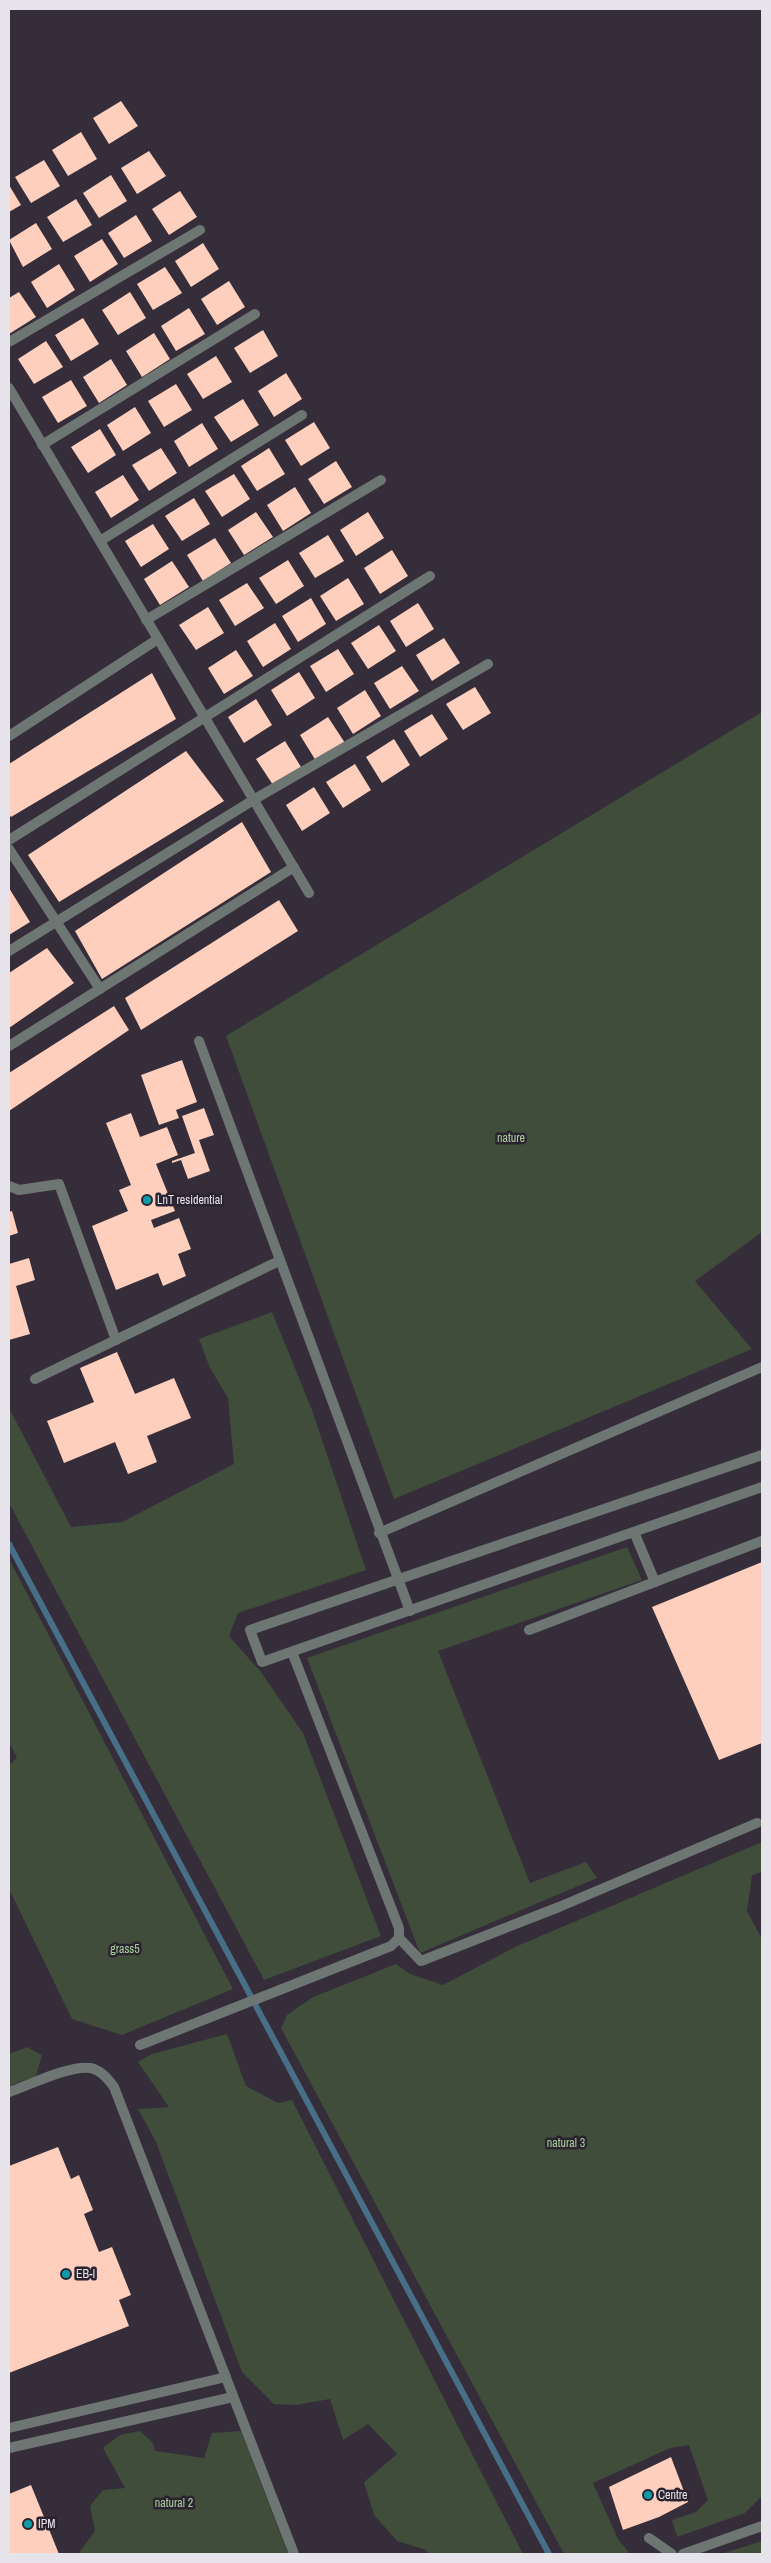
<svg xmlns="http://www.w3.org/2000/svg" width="771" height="2563" font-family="'Archivo Narrow',sans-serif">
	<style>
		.green { fill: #3f4d3a }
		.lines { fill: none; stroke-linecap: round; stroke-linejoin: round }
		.stream { stroke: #476f87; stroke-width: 6 }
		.building { fill: #fecfbd }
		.lane { stroke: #6d7673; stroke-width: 10 }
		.culture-dot { fill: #0f9aa8; stroke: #2b2430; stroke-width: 2 }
		.labels { text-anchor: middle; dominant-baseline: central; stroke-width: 5; stroke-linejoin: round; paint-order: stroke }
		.park-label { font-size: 12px; fill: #a7d199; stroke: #2b2430 }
		.poi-label { font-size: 12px; fill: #e7e3eb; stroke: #2b2430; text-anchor: start }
	</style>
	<rect width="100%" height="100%" fill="#352d3a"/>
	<!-- green -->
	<g class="green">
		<polygon points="762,712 762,1232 695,1281 752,1349 394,1499 226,1036"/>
		<polygon points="272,1312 312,1410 366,1570 238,1613 229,1636 261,1672 303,1733 381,1936 264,1980 9,1503 9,1408 71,1527 122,1522 234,1464 228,1398 210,1368 199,1339"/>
		<polygon points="627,1547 642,1580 438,1651 530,1883 586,1862 597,1878 420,1953 307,1658"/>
		<polygon points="9,1559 233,1989 122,2035 72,2019 9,1889 9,1765 17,1758 9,1742"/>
		<polygon points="762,1842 762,1872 752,1875 747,1911 762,1939 762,2496 745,2513 677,2537 672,2520 696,2512 708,2500 689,2445 670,2448 593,2483 618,2539 630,2554 564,2554 281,2028 287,2015 313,1997 396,1964 410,1974 443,1985 515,1947"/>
		<polygon points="227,2034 246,2086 278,2103 292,2100 523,2554 428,2554 426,2550 397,2541 374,2515 364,2482 397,2454 368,2424 343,2440 330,2399 296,2405 274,2404 242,2372 156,2142 138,2109 169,2107 138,2062 152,2054"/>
		<polygon points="27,2047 42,2055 36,2076 9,2086 9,2054"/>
		<polygon points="140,2431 153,2443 155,2451 204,2458 212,2433 241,2431 288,2554 78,2554 95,2531 90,2506 103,2490 125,2488 103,2448 120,2435"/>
		<polygon points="762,2541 762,2554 721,2554"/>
	</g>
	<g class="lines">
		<!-- stream -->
		<polyline class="stream" points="9,1544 549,2554"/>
	</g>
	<!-- building -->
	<g class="building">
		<polygon points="121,101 138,126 109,144 93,118"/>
		<polygon points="81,132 97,159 68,176 52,150"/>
		<polygon points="149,151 166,176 137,194 121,168"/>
		<polygon points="44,160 60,186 31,203 15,177"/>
		<polygon points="111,175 127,201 99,218 83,193"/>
		<polygon points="9,185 21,205 9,212"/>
		<polygon points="180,191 197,217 169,235 152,209"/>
		<polygon points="76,199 92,225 63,242 47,217"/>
		<polygon points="136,215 152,241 124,258 108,233"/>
		<polygon points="36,223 52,249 23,267 9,240"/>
		<polygon points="102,239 118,264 90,282 74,256"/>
		<polygon points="203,243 219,269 191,287 175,261"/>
		<polygon points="59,264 75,290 47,308 31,282"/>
		<polygon points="165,267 182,293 153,310 137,284"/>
		<polygon points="229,281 245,307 217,325 201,299"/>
		<polygon points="19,292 36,317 9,334 9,298"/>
		<polygon points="130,292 146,318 118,335 102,310"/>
		<polygon points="189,308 205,334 176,351 161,326"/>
		<polygon points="83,318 99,344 71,361 55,335"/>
		<polygon points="263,330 278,356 250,373 234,348"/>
		<polygon points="154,333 170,359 142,377 126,351"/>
		<polygon points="46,341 63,367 34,384 18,359"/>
		<polygon points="216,356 232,382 203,399 187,374"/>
		<polygon points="111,359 127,385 99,403 83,377"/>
		<polygon points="286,373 302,399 274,417 258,391"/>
		<polygon points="71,380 87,406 58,423 42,397"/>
		<polygon points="176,384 192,410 164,427 148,401"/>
		<polygon points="243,399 259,425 231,442 214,417"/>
		<polygon points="135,407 151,433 123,451 107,425"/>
		<polygon points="314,422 330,448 301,466 285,440"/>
		<polygon points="202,423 218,449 189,467 174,441"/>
		<polygon points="100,429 116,455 88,473 71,447"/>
		<polygon points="161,448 177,473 149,491 132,465"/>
		<polygon points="269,448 285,474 257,491 241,466"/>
		<polygon points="336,461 352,487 324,504 308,479"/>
		<polygon points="234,474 250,499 222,517 205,491"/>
		<polygon points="123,475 139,500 111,518 95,492"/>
		<polygon points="295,487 311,513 283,531 267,505"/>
		<polygon points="194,498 210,524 182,541 165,516"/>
		<polygon points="256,512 273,537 244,555 228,530"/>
		<polygon points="368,512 384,538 356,556 340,530"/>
		<polygon points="153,524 169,549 141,567 125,541"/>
		<polygon points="328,535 344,561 315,578 299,553"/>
		<polygon points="215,538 231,563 203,581 187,555"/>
		<polygon points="392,550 408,576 380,594 364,568"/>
		<polygon points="288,560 304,586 276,604 259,578"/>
		<polygon points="172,561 189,587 160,605 144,579"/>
		<polygon points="348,578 364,604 336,621 320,596"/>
		<polygon points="247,583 264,608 235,626 219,600"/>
		<polygon points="311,598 326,624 298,642 282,616"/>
		<polygon points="418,603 434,629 406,647 390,621"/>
		<polygon points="208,607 224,633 196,650 179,625"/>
		<polygon points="275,623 291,649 263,667 247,641"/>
		<polygon points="379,625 396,651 368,669 351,643"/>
		<polygon points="444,638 460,663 432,681 416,655"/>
		<polygon points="338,649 354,674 326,692 310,666"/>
		<polygon points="236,650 253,676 224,694 208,668"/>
		<polygon points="402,666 419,691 390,709 374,683"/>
		<polygon points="299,672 315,698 287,716 271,690"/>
		<polygon points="152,673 176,719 11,817 9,814 9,764"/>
		<polygon points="475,687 491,713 463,730 446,704"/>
		<polygon points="365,690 381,716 353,734 337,708"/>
		<polygon points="256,699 272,725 244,743 228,717"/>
		<polygon points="432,714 448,739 420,757 404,731"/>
		<polygon points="328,717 345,743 316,761 300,735"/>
		<polygon points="394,739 410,765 382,783 366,757"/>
		<polygon points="285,741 301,767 273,785 256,759"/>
		<polygon points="186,751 224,801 59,902 28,855"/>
		<polygon points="355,764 371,790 343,808 326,782"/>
		<polygon points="314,787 330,813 302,831 286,805"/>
		<polygon points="242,822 271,872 102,979 75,931"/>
		<polygon points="9,888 30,922 9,935"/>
		<polygon points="279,900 298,931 141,1030 125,998"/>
		<polygon points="47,948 74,983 9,1028 9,973"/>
		<polygon points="114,1006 129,1030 9,1111 9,1073"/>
		<polygon points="182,1060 197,1102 176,1110 179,1118 159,1125 141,1075"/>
		<polygon points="204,1108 214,1135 199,1140 210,1171 188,1179 181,1160 172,1163 172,1161 195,1153 182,1116"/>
		<polygon points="131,1113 140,1137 167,1127 178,1155 156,1164 175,1211 151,1220 154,1228 179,1218 191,1249 178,1254 186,1276 163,1286 158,1273 116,1290 92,1226 128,1211 119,1190 131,1185 106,1123"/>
		<polygon points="12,1211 18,1233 9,1236 9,1212"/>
		<polygon points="29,1258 35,1280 16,1286 30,1334 9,1340 9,1264"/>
		<polygon points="117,1352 135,1394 174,1378 191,1418 147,1436 157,1462 128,1474 115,1442 64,1463 47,1421 94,1402 80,1368"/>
		<polygon points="762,1562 762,1743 719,1760 652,1607"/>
		<polygon points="58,2147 71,2179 79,2175 93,2210 84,2214 99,2252 112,2247 131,2295 119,2300 129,2326 9,2373 9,2166"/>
		<polygon points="671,2457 688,2502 659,2517 623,2530 609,2487"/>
		<polygon points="31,2485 59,2554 9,2554 9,2494"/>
	</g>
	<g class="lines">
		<!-- lane -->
		<g class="lane">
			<polyline points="9,342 200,230"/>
			<path d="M9,388c99,169 201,336 300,505"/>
			<polyline points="42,445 255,314"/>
			<polyline points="100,541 302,415"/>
			<polyline points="146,620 381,480"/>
			<polyline points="9,736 158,639"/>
			<polyline points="9,840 430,576"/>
			<polyline points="9,849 100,989"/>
			<polyline points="9,951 255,799 488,664"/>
			<polyline points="199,1041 410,1611"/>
			<polyline points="9,1046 294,867"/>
			<polyline points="9,1186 19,1190 59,1184 116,1340"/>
			<polyline points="35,1379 279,1261"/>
			<polyline points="762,1455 250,1630 262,1662 762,1487"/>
			<polyline points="634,1532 655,1582"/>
			<polyline points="379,1533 762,1367"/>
			<polyline points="529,1630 762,1541"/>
			<polyline points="292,1652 399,1928 399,1938 421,1961 559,1907 757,1823"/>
			<polyline points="140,2045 391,1946 399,1938"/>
			<path d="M9,2092c20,-7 61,-27 81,-24 11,2 18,11 24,19l180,467"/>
			<polyline points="9,2428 226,2377"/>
			<polyline points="9,2448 233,2397"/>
			<polyline points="649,2538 672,2554"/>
			<polyline points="683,2554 762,2526"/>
		</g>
	</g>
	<!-- markers -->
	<g class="culture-dot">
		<circle cx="147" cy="1200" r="5"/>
		<circle cx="66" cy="2274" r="5"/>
		<circle cx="648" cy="2495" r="5"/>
		<circle cx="28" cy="2524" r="5"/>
	</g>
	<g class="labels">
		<!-- park labels -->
		<g class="park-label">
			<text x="511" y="1138">nature</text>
			<text x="125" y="1949">grass5</text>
			<text x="566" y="2143">natural 3</text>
			<text x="174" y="2503">natural 2</text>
		</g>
		<!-- poi labels -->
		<g class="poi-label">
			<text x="157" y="1200">LnT residential</text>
			<text x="76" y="2274">EB-I</text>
			<text x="658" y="2495">Centre</text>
			<text x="38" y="2524">IPM</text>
		</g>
	</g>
	<!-- border -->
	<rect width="771" height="2563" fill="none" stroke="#e7e3eb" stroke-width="20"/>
</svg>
